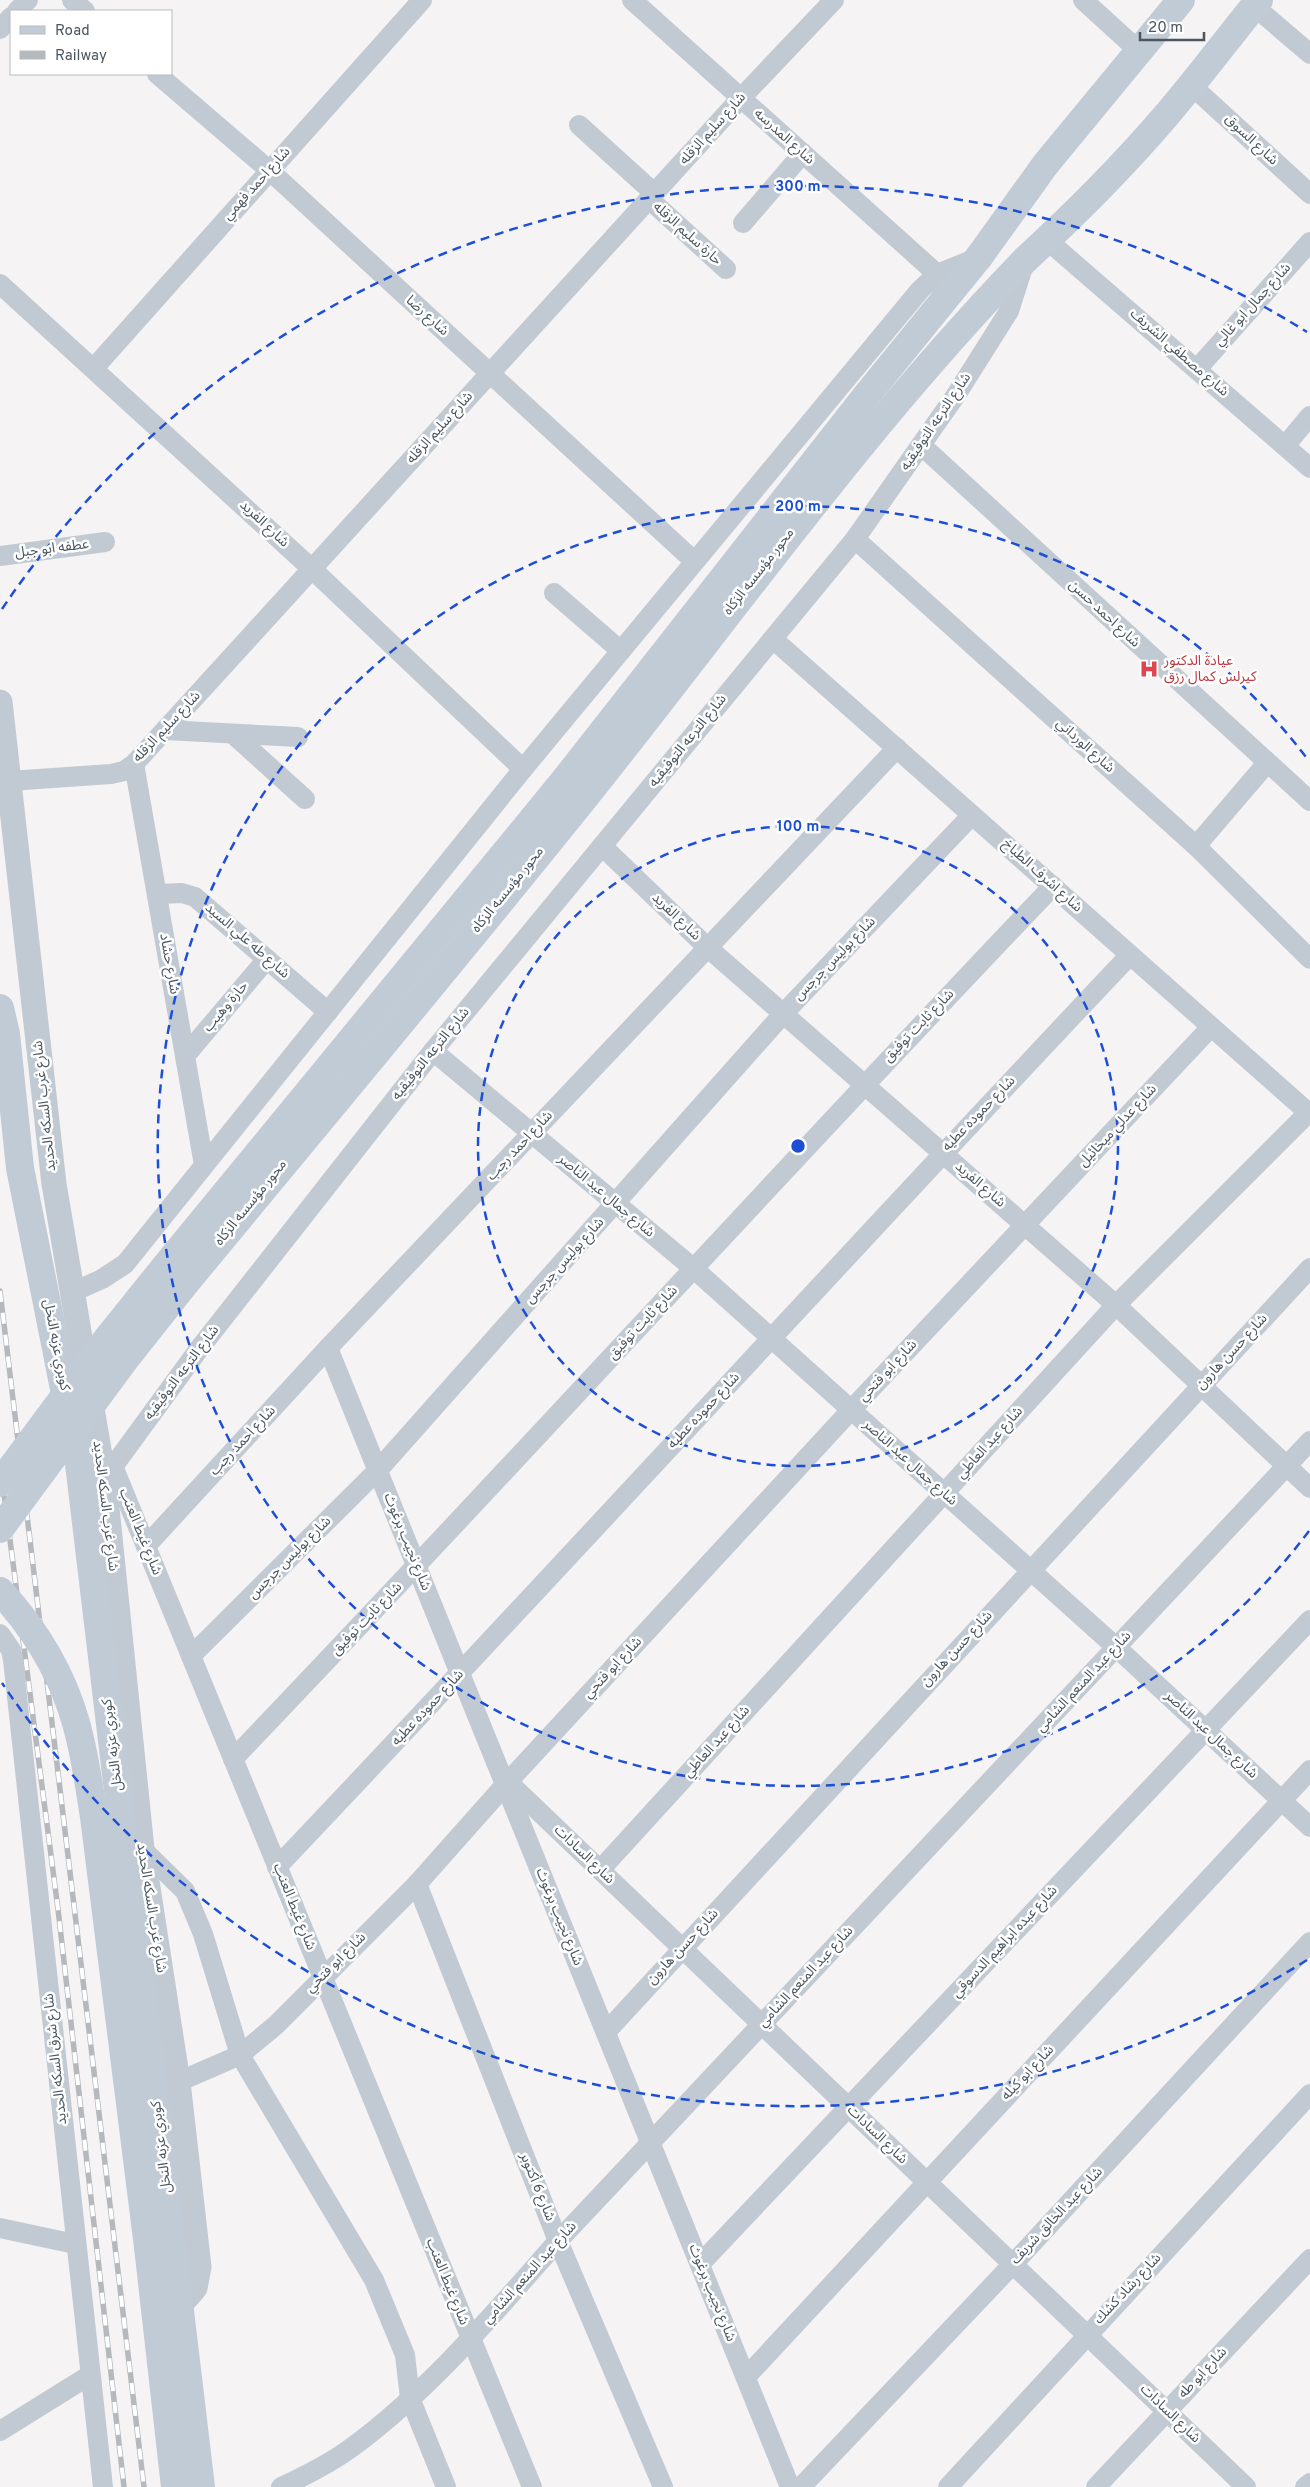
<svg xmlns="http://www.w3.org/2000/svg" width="1310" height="2487" font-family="Overpass,'Noto Sans Arabic',sans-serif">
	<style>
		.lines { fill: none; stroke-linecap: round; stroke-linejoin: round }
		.minor { stroke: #c1cad2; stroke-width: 20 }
		.tertiary { stroke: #c1cad2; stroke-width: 25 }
		.secondary { stroke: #c1cbd6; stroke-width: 28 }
		.rail-casing { stroke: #b5b8bd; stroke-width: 5.5 }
		.rail { stroke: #fff; stroke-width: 4; stroke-dasharray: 11; stroke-linecap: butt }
		.secondary-bridge { stroke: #c1cbd6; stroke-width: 28 }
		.ring { fill: none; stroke: #1d4ed8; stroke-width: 2.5; stroke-dasharray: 9 6 }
		.labels { text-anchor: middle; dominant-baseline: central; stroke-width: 5; stroke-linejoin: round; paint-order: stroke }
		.street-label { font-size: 14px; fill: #4a5661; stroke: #fff }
		.health-label { font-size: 14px; fill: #be3a42; stroke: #fff; text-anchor: start }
		.centre { fill: #1d4ed8; stroke: #fff; stroke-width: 2.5 }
		.ring-label { font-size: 15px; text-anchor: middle; font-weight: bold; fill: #1d4ed8; stroke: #fff; stroke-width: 5; stroke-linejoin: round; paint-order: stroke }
	</style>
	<rect width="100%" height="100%" fill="#f5f3f3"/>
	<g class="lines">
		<!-- minor -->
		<g class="minor">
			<polyline points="72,0 85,11"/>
			<polyline points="632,0 937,274"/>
			<polyline points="1083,0 1139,51"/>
			<polyline points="1254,6 1310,54"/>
			<polyline points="17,11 28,0"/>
			<polyline points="0,29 11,17"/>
			<polyline points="157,74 269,170 694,561"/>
			<polyline points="1191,85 1310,194"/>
			<polyline points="579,125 654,193"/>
			<polyline points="649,199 726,269"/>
			<polyline points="743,223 803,153"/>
			<polyline points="1047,240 1310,468"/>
			<polyline points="0,284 312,569 523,769"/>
			<polyline points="94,368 422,0"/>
			<polyline points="1197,369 1310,242"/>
			<polyline points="921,445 1310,801"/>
			<polyline points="1285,446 1310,416"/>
			<polyline points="855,539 1196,846 1310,959"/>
			<polyline points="0,556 105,542"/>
			<polyline points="554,593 621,651"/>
			<polyline points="773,639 1310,1114"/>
			<polyline points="165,730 298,737"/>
			<polyline points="233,734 305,799"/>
			<polyline points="134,764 204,1165"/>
			<polyline points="9,781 111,774 124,771 134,764 741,98 834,0"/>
			<polyline points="602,846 707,947 1116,1305 1310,1488"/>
			<polyline points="1196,846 1267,763"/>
			<polyline points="157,894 182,893 195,897 328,1012"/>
			<polyline points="433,1051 693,1268 1116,1647 1310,1827"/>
			<polyline points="185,1056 267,959"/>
			<polyline points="71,1293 102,1279 125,1264 523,769 920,290 937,274 977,258"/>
			<polyline points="328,1348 790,2487"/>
			<polyline points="113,1466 532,2487"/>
			<polyline points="104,1479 199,1349 433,1051 855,539 956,395 1009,311 1024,264"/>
			<polyline points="146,1546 328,1348 897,748"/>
			<polyline points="0,1634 11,1650 13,1660 103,2487"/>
			<polyline points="191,1656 378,1470 783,1014 972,815"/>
			<path d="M233,1759c276,-288 544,-584 820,-873"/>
			<polyline points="508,1782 1246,2487"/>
			<polyline points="142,1849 185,1891 203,1934 240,2055 374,2280 405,2355 410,2398 446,2487"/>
			<path d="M277,1867c287,-302 567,-610 853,-912"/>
			<polyline points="600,1870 1116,1305 1308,1113"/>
			<polyline points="417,1884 558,2241 663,2487"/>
			<polyline points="606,2032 1310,1268"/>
			<polyline points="178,2082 240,2055 276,2025 417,1884 505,1785 851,1410 1211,1027"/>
			<polyline points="0,2228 75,2244"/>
			<polyline points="700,2264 1310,1620"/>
			<polyline points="746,2377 1310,1770"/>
			<polyline points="0,2431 90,2375"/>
			<path d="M281,2487c24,-11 48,-23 70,-39 79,-58 143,-135 207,-207l752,-800"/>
			<polyline points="801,2487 1013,2264 1310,1942"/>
			<polyline points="948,2487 1310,2094"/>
			<polyline points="1096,2487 1310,2259"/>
			<polyline points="1305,2487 1310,2483"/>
		</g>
		<!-- tertiary -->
		<polyline class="tertiary" points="0,702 54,1184 104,1479 142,1849 178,2082 199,2267 195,2288 180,2305"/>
		<!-- secondary -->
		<g class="secondary">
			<polyline points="979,257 1045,165 1181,0"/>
			<path d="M1026,259c48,-44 95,-91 138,-141 33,-38 63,-79 95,-118"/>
			<polyline points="0,1008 6,1034 20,1168 79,1464 201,2487"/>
			<polyline points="148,2247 175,2487"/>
		</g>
		<!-- rail casing -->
		<g class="rail-casing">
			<g id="rail">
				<polyline points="0,1291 144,2487"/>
				<polyline points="0,1463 58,1909 124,2487"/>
			</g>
		</g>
		<!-- rail -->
		<use href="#rail" class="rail"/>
		<!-- secondary-bridge -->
		<g class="secondary-bridge">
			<polyline points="0,1483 106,1340 163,1269 563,782 866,396 979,257"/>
			<path d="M0,1529l127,-172 57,-72c133,-161 267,-321 398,-484 146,-182 281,-374 444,-542"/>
			<path d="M0,1591c35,38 62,82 76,132 9,31 13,63 18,94l54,430"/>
		</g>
	</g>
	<!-- distance rings -->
	<g class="ring">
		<circle cx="798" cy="1146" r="320"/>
		<path d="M1309 1531A640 640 0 1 1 1309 761"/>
		<path d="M1307 1960A960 960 0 0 1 2 1683M2 609A960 960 0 0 1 1307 332"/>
	</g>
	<!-- icons -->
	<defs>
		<g id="hospital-bare" transform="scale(1.5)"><path d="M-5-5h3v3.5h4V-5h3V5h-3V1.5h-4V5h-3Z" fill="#e0444e" stroke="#fff" stroke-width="2.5" paint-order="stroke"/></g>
	</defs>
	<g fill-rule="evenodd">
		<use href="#hospital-bare" x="1149" y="669"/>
	</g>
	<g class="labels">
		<!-- street labels -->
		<g class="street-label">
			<text transform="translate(713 129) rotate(-48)">شارع سليم الزقله</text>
			<text transform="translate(784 137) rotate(42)">شارع المدرسه</text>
			<text transform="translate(1251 140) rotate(43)">شارع السوق</text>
			<text transform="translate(257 184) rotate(-48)">شارع احمد فهمي</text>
			<text transform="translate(687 234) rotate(42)">حارة سليم الزقله</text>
			<text transform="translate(1253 305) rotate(-48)">شارع جمال ابو غالي</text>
			<text transform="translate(427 316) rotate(42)">شارع رضا</text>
			<text transform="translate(1179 353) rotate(41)">شارع مصطفي الشريف</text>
			<text transform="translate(936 422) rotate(-56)">شارع الترعه التوفيقيه</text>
			<text transform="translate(440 428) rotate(-48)">شارع سليم الزقله</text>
			<text transform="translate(264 524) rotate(43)">شارع الفريد</text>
			<text transform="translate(52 549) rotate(-7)">عطفه ابو جبل</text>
			<text transform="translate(759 572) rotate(-52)">محور مؤسسه الزكاه</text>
			<text transform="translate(1104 614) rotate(43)">شارع احمد حسن</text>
			<text transform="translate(167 727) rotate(-47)">شارع سليم الزقله</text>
			<text transform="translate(688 741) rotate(-51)">شارع الترعه التوفيقيه</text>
			<text transform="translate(1085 746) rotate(42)">شارع الورداني</text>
			<text transform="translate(1042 876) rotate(42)">شارع اشرف الطباخ</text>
			<text transform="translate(508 890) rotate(-51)">محور مؤسسه الزكاه</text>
			<text transform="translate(676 917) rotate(44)">شارع الفريد</text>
			<text transform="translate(247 941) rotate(41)">شارع طه علي السيد</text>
			<text transform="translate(835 959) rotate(-46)">شارع بوليس جرجس</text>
			<text transform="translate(169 964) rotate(80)">شارع حشاد</text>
			<text transform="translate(226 1007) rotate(-50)">حارة وهيب</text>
			<text transform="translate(919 1026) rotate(-46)">شارع ثابت توفيق</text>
			<text transform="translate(431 1054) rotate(-51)">شارع الترعه التوفيقيه</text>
			<text transform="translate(45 1106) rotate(-96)">شارع غرب السكه الحديد</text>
			<text transform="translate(979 1114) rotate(-46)">شارع حموده عطيه</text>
			<text transform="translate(1118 1126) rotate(-47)">شارع عدلي ميخائيل</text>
			<text transform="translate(520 1146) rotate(-47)">شارع احمد رجب</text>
			<text transform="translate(980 1185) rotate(41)">شارع الفريد</text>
			<text transform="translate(606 1196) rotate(40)">شارع جمال عبد الناصر</text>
			<text transform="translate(251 1203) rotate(-51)">محور مؤسسه الزكاه</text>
			<text transform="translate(565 1261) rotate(-48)">شارع بوليس جرجس</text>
			<text transform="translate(643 1323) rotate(-47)">شارع ثابت توفيق</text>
			<text transform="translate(56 1345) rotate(79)">كوبري عزبه النخل</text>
			<text transform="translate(1232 1352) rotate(-47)">شارع حسن هارون</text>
			<text transform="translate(888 1371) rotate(-47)">شارع ابو فتحي</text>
			<text transform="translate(182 1373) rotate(-53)">شارع الترعه التوفيقيه</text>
			<text transform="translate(704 1411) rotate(-47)">شارع حموده عطيه</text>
			<text transform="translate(243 1441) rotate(-47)">شارع احمد رجب</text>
			<text transform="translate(990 1443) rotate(-48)">شارع عبد العاطي</text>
			<text transform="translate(910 1463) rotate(42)">شارع جمال عبد الناصر</text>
			<text transform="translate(105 1506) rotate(83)">شارع غرب السكه الحديد</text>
			<text transform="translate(140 1532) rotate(68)">شارع غيط العنب</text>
			<text transform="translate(407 1542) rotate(68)">شارع نجيب برغوث</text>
			<text transform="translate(290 1558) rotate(-45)">شارع بوليس جرجس</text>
			<text transform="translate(367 1619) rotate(-46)">شارع ثابت توفيق</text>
			<text transform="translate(957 1649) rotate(-47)">شارع حسن هارون</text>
			<text transform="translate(613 1668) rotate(-47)">شارع ابو فتحي</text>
			<text transform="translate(1084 1682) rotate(-47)">شارع عبد المنعم الشامي</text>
			<text transform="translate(428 1708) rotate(-47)">شارع حموده عطيه</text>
			<text transform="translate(1211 1735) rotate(43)">شارع جمال عبد الناصر</text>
			<text transform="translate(717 1742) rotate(-48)">شارع عبد العاطي</text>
			<text transform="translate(113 1745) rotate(-97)">كوبري عزبه النخل</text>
			<text transform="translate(584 1855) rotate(44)">شارع السادات</text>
			<text transform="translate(294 1907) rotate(68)">شارع غيط العنب</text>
			<text transform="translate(151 1908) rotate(81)">شارع غرب السكه الحديد</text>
			<text transform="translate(559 1917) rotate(68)">شارع نجيب برغوث</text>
			<text transform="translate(1005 1942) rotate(-47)">شارع عبده ابراهيم الدسوقي</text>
			<text transform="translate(683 1947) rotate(-47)">شارع حسن هارون</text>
			<text transform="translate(336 1963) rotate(-45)">شارع ابو فتحي</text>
			<text transform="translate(806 1977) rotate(-47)">شارع عبد المنعم الشامي</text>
			<text transform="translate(56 2059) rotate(-96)">شارع شرق السكه الحديد</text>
			<text transform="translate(1028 2073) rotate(-47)">شارع ابو كيله</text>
			<text transform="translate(877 2135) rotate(44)">شارع السادات</text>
			<text transform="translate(162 2147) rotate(-97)">كوبري عزبه النخل</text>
			<text transform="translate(537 2187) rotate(68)">شارع 6 أكتوبر</text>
			<text transform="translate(1057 2216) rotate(-47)">شارع عبد الخالق شريف</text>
			<text transform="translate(530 2273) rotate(-48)">شارع عبد المنعم الشامي</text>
			<text transform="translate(447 2282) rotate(68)">شارع غيط العنب</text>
			<text transform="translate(1128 2289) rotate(-47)">شارع رشاد كشك</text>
			<text transform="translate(712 2293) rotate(68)">شارع نجيب برغوث</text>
			<text transform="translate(1203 2373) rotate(-47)">شارع ابو طه</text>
			<text transform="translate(1170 2414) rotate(44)">شارع السادات</text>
		</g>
		<!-- health labels -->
		<g class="health-label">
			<text x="1164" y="661">عيادة الدكتور<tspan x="1164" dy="16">كيرلس كمال رزق</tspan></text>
		</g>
	</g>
	<circle cx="798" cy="1146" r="8" class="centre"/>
	<g class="ring-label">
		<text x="798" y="191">300 m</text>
		<text x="798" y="511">200 m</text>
		<text x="798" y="831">100 m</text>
	</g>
	<!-- legend -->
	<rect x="10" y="10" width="162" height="65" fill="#ffffff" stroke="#b7bbc0"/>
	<rect x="20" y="26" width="25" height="8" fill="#c1cbd6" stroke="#b7bbc0"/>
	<text x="55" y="35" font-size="15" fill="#4a5661">Road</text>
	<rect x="20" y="51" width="25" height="8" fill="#b5b8bd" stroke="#b7bbc0"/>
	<text x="55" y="60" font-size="15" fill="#4a5661">Railway</text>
	<!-- scale -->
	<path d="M1140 32v8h64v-8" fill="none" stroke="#4a5661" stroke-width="2.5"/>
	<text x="1148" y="32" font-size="15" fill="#4a5661" stroke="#ffffff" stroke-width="4" paint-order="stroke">20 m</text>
</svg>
